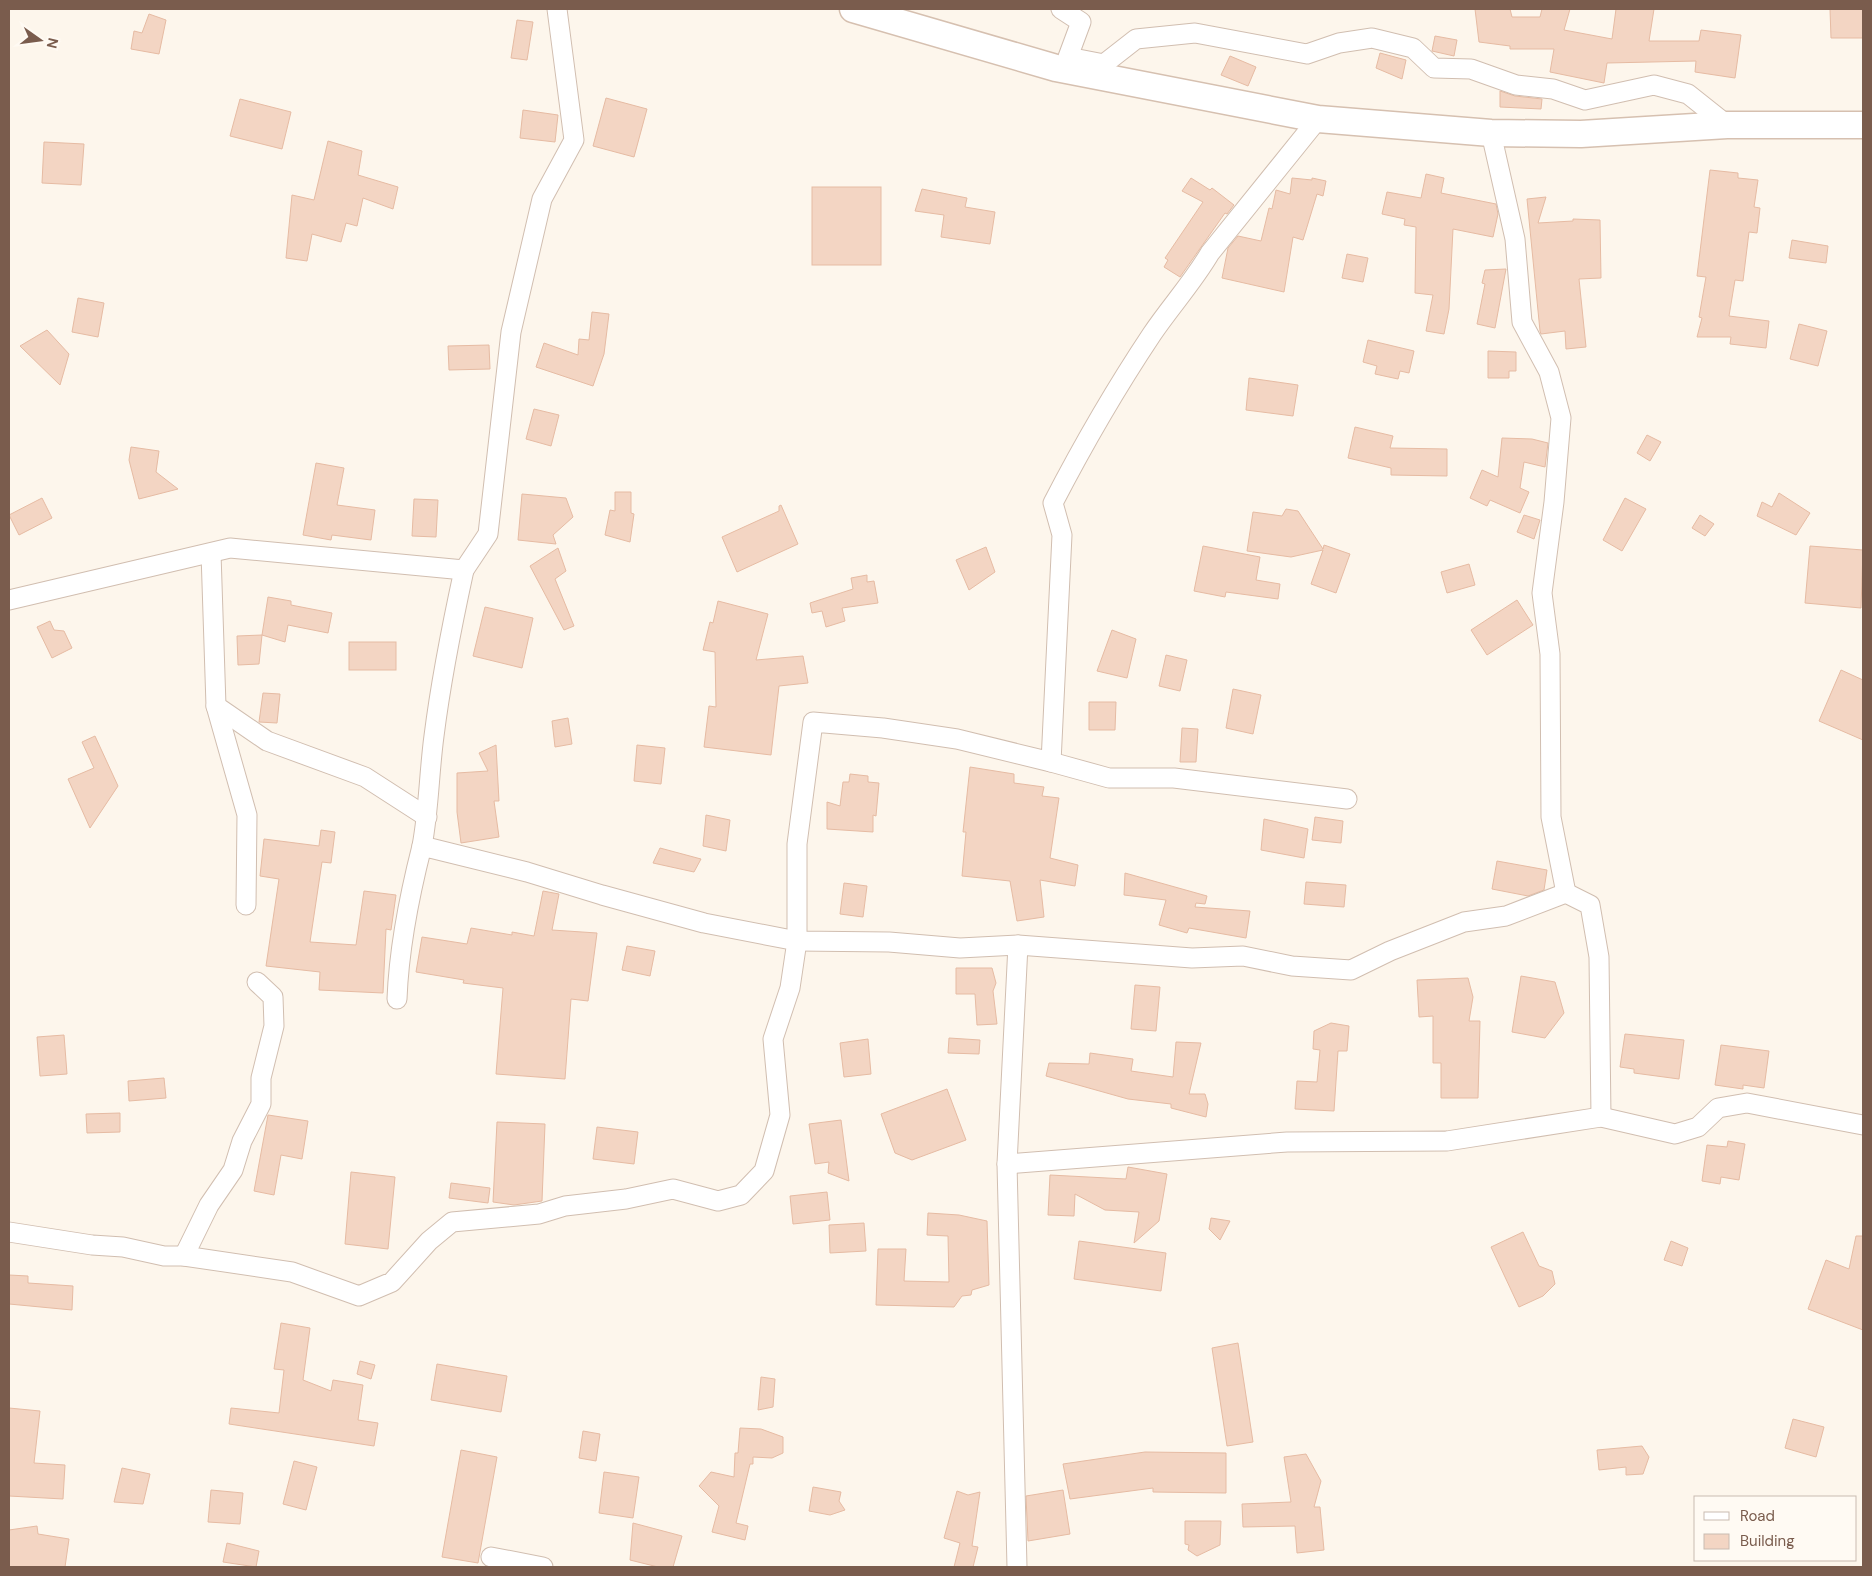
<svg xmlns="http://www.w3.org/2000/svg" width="1872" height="1576" font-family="'DM Sans',sans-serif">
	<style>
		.building { fill: #f3d5c3; stroke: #e6bba3 }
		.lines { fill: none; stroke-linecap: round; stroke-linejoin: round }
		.street-casing { stroke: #d1beb0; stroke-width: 21 }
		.secondary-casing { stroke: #d6c0b0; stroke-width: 29 }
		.street { stroke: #fff; stroke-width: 19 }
		.secondary { stroke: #fff; stroke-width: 26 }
	</style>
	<rect width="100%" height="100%" fill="#fdf6ec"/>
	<!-- building -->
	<g class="building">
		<polygon points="1475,9 1510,9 1512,17 1540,17 1542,9 1570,9 1564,30 1612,39 1616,9 1654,9 1649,41 1699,41 1701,30 1741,35 1735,78 1695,72 1696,61 1607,63 1604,83 1550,72 1554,49 1510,49 1510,46 1479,42"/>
		<polygon points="1830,9 1863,9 1863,38 1831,38"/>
		<polygon points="149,14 166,20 159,54 131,49 134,31 142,33"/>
		<polygon points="517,20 533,22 527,60 511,58"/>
		<polygon points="1435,36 1457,40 1454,56 1432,51"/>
		<polygon points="1380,53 1406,60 1402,79 1376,68"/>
		<polygon points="1230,56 1256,67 1248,86 1221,75"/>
		<polygon points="1500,91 1515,96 1542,99 1541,109 1500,107"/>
		<polygon points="606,98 647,109 634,157 593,146"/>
		<polygon points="240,99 291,112 282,149 230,136"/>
		<polygon points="523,110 558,115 555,142 520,138"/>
		<polygon points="328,141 362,151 358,175 398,187 393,209 363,198 357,226 346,223 341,242 312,234 307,261 286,258 292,195 314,200"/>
		<polygon points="44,142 84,144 81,185 42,183"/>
		<polygon points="1710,170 1738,173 1738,178 1758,180 1754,207 1760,208 1757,233 1749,232 1743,281 1735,280 1729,316 1769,321 1766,348 1730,344 1731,337 1697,337 1702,318 1699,317 1706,277 1697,276"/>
		<polygon points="1426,174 1444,178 1441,193 1496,204 1498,214 1493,237 1453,229 1449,309 1444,334 1426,331 1433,295 1415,293 1416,227 1404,225 1405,219 1382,214 1387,192 1421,198"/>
		<polygon points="1191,178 1210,190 1212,188 1234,205 1227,214 1225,213 1180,277 1164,267 1168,260 1165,258 1203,202 1182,191"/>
		<polygon points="1292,178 1312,180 1312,178 1326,181 1323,196 1317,194 1303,240 1293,237 1284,292 1222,278 1228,248 1238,236 1261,241 1269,208 1272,209 1276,190 1290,194"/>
		<rect x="812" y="187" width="69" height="78"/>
		<polygon points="922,189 967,198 965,207 995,212 990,244 941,237 944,215 915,211"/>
		<polygon points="1546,197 1538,223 1573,221 1573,219 1600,220 1601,278 1579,279 1586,347 1566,349 1565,331 1541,334 1540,331 1527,199"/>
		<polygon points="1792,240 1828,246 1826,263 1789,258"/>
		<polygon points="1347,254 1368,258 1363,282 1342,278"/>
		<polygon points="1506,269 1495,328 1477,324 1485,284 1482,283 1485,270"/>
		<polygon points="78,298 104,303 98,337 72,332"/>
		<polygon points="592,312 609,314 604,354 593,386 536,367 544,343 578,355 579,339 589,340"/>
		<polygon points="1799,324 1827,331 1818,366 1790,359"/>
		<polygon points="47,330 69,354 60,385 20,346"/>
		<polygon points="1368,340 1414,351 1409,373 1400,371 1398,379 1375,374 1377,366 1363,362"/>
		<polygon points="489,345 490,369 449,370 448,346"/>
		<polygon points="1488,351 1516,352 1516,371 1509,371 1509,378 1488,378"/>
		<polygon points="1249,378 1298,385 1293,416 1246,410"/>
		<polygon points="534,409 559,415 551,446 526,439"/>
		<polygon points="1355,427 1393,436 1390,448 1447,449 1447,476 1391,475 1391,468 1348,458"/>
		<polygon points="1647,435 1661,442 1650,461 1637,453"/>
		<polygon points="1502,438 1532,439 1548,443 1545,467 1524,462 1520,488 1529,492 1520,513 1490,500 1487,506 1470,498 1482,470 1498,477"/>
		<polygon points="131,447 159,451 156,472 178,489 139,499 129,460"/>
		<polygon points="316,463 344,468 337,505 375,510 371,540 332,535 331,540 303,535"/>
		<polygon points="615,492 631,492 631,513 634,514 630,542 605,535 610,510 615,511"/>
		<polygon points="1779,493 1810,513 1796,535 1757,516 1762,502 1772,507"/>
		<polygon points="522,494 566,498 573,517 553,535 556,544 518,540"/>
		<polygon points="42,498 52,518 19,535 9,515"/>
		<polygon points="1625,498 1646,509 1622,551 1603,540"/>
		<polygon points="414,499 438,500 436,537 412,536"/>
		<polygon points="781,505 798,544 737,572 722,537 779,511 779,506"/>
		<polygon points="1286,509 1298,511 1323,549 1324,545 1350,554 1336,593 1311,584 1323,550 1291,557 1247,551 1253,512 1282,516"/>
		<polygon points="1524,515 1540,520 1534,539 1517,532"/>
		<polygon points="1700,515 1714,524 1705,536 1692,528"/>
		<polygon points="1203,546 1260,557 1256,580 1280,584 1278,599 1226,592 1225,597 1194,591"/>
		<polygon points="1810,546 1863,550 1861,608 1805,603"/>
		<polygon points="986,547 995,572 969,590 956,560"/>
		<polygon points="558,548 566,571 555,579 574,626 564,630 530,566"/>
		<polygon points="1469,564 1475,585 1447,593 1441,572"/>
		<polygon points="867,575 867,582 874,581 878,603 842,608 845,621 826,627 822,611 812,613 810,603 853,589 851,578"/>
		<polygon points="268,597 291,601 291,605 332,613 328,633 288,625 285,642 262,635"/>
		<polygon points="1517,600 1533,625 1487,655 1471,630"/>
		<polygon points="718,601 768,614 756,660 803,656 808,683 779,686 771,755 704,747 709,706 716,707 715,652 703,650 710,622 713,623"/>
		<polygon points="485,607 533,618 522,668 473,656"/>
		<polygon points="50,621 54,630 64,631 72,648 52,658 37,627"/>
		<polygon points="1112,630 1136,639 1127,678 1097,671"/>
		<polygon points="262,635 259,664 238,665 237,636"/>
		<rect x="349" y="642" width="47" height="28"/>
		<polygon points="1166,655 1187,660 1180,691 1159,686"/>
		<polygon points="1841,670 1863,680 1863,740 1819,721"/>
		<polygon points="1233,689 1261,695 1253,734 1226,728"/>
		<polygon points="263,693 280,694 277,723 259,722"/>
		<polygon points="1089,702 1116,702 1115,730 1089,730"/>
		<polygon points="568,718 572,744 555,747 552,721"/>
		<polygon points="1182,728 1198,729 1196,762 1180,762"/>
		<polygon points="95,736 118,786 90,828 68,779 94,768 82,742"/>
		<polygon points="496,745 499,801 494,801 499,837 461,843 457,812 457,773 488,771 479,753"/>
		<polygon points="637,745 665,748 661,784 634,781"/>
		<polygon points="970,767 1014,774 1014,783 1044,787 1042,796 1059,798 1050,858 1078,865 1075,886 1040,880 1044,917 1017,921 1010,881 962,876 966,832 963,832"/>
		<polygon points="850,774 868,776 868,782 879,783 876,816 873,815 873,832 827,829 827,802 840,806 843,782 849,782"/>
		<polygon points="706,815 730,820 726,851 703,846"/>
		<polygon points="1315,817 1343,821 1341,843 1312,840"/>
		<polygon points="1264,819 1308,829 1304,858 1261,850"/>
		<polygon points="321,830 335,832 331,863 322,862 310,942 356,945 364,891 396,895 391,930 386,929 383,993 319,990 320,972 266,966 279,879 260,876 264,839 319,846"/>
		<polygon points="660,848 701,859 694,872 653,863"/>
		<polygon points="1497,861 1547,870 1544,890 1528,896 1492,889"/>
		<polygon points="1125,873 1207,896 1205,904 1196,903 1195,907 1250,911 1246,938 1189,928 1187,933 1159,925 1166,900 1124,895"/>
		<polygon points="1306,882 1346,885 1344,907 1304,904"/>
		<polygon points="844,883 867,886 863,917 840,914"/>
		<polygon points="543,891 559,894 552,930 597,933 588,1001 571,999 565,1079 496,1074 503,988 463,983 464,980 416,972 422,937 467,944 471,928 512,935 512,932 534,936"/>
		<polygon points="627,946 655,951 650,976 622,970"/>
		<polygon points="956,968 992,968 996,983 993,991 997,1024 977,1025 975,994 956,994"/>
		<polygon points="1521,976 1555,982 1564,1013 1545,1038 1512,1032"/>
		<polygon points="1468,978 1473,997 1469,1021 1480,1021 1478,1098 1441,1098 1441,1063 1433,1063 1433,1016 1419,1017 1417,980"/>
		<polygon points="1135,985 1160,987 1156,1031 1131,1029"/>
		<polygon points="1331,1023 1349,1026 1347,1051 1338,1051 1334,1111 1295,1109 1297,1081 1317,1082 1320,1050 1313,1049 1314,1031"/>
		<polygon points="1625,1034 1684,1040 1679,1079 1634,1073 1634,1069 1620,1067"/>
		<polygon points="64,1035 67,1074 40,1076 37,1037"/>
		<polygon points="949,1038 980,1040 979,1054 948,1053"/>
		<polygon points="868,1039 871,1074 844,1077 840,1043"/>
		<polygon points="1176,1042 1201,1043 1189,1094 1205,1094 1208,1104 1206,1117 1171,1108 1171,1104 1128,1099 1046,1076 1049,1063 1089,1064 1090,1053 1133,1059 1131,1071 1173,1077"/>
		<polygon points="1721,1045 1769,1051 1764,1088 1743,1085 1743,1089 1715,1085"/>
		<polygon points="164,1078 166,1098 129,1101 128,1081"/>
		<polygon points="947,1089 966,1140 912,1160 895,1153 881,1114"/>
		<polygon points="120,1113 120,1132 87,1133 86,1114"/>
		<polygon points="268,1115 308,1121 302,1159 281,1155 274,1195 254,1191"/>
		<polygon points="841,1120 849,1181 828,1173 829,1162 815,1164 809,1124"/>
		<polygon points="497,1122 545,1124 542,1201 514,1205 493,1202"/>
		<polygon points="597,1127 638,1132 634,1164 593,1159"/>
		<polygon points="1728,1141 1745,1144 1739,1180 1721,1177 1720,1184 1702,1181 1707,1145 1727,1147"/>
		<polygon points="1128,1167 1167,1174 1159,1221 1134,1243 1139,1212 1105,1210 1075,1194 1074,1216 1048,1215 1050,1175 1126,1179"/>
		<polygon points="351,1172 395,1177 388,1249 345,1244"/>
		<polygon points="451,1183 490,1188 488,1203 449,1198"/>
		<polygon points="827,1192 830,1220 793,1224 790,1196"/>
		<polygon points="928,1213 959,1215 987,1221 989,1285 972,1290 971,1295 962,1296 954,1307 876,1305 878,1249 906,1249 904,1281 949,1282 948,1236 927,1235"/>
		<polygon points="1211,1218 1230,1221 1220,1240 1209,1229"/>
		<polygon points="864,1223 866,1251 830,1253 829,1225"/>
		<polygon points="1523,1232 1539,1266 1552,1271 1555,1284 1543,1296 1519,1307 1491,1247"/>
		<polygon points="1856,1236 1863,1236 1863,1330 1808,1309 1826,1260 1849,1269"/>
		<polygon points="1079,1241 1166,1253 1161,1291 1074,1279"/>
		<polygon points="1671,1241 1688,1248 1682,1266 1664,1260"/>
		<polygon points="9,1275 28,1276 28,1283 73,1286 72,1310 9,1304"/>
		<polygon points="281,1323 310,1328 303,1380 331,1391 333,1380 363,1385 358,1420 378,1423 374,1446 229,1424 231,1408 279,1413 284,1370 274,1369"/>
		<polygon points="1238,1343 1253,1442 1227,1446 1212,1348"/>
		<polygon points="360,1361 375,1365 371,1379 357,1374"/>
		<polygon points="437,1364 507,1376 501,1412 431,1400"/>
		<polygon points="761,1377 775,1379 773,1407 758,1410"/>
		<polygon points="9,1408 40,1411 34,1463 65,1465 63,1499 9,1496"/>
		<polygon points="1793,1419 1824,1427 1816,1457 1785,1448"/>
		<polygon points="740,1428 761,1429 783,1437 783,1453 772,1458 753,1457 753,1464 750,1464 736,1523 748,1526 745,1540 712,1532 719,1506 699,1486 711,1472 734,1477 735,1453 738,1453"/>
		<polygon points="583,1431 600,1434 596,1461 579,1458"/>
		<polygon points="1642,1446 1649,1457 1643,1474 1626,1475 1626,1467 1599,1470 1597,1450"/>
		<polygon points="461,1450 497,1457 478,1563 442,1557"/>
		<polygon points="1145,1452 1226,1453 1226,1493 1153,1492 1153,1488 1070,1499 1063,1464"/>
		<polygon points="1306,1454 1321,1481 1314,1507 1320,1507 1324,1550 1297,1553 1295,1526 1243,1527 1242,1504 1291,1502 1284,1457"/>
		<polygon points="294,1461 317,1467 306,1510 283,1504"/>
		<polygon points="122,1468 150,1474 143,1504 114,1502"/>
		<polygon points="604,1472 639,1477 633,1518 599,1513"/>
		<polygon points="813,1487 841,1492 839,1501 845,1510 830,1515 809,1511"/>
		<polygon points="211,1490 243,1493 240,1524 208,1522"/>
		<polygon points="1063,1490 1070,1534 1028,1541 1026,1496"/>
		<polygon points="957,1491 968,1495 980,1492 972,1546 978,1547 973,1567 954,1567 960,1543 944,1538"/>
		<polygon points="1185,1521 1221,1521 1220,1545 1197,1556 1188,1550 1189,1545 1185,1544"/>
		<polygon points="633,1523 682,1536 673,1567 658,1567 630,1560"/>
		<polygon points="37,1526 38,1534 69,1539 65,1567 9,1567 9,1530"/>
		<polygon points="227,1543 259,1551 256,1567 223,1562"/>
	</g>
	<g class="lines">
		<!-- street casing -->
		<g class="street-casing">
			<g id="street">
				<polyline points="1061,9 1081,22 1068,57 1104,64 1136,39 1195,33 1307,54 1339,43 1372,38 1413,48 1434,68 1471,69 1516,85 1553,89 1585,100 1654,85 1688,94 1727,125"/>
				<polyline points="1491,133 1515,239 1522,322 1549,372 1561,418 1554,502 1542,593 1550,654 1551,817 1566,893"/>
				<polyline points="211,553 216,706 267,741 365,777 427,817"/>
				<polyline points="9,600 230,548 464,570 488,534 511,332 542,199 574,140 557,9"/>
				<polyline points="216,706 247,815 246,905"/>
				<polyline points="1051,762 1109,778 1174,778 1347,799"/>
				<path d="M422,846c7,-37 7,-73 12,-110 7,-56 18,-111 30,-166"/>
				<path d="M397,999c2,-53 12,-102 25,-153l105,26 75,23 102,28 93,18 92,1 71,6 58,-3 174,13 51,-2 49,10 59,4 39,-19 74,-29 42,-6 60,-23 24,12 9,52 2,160"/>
				<polyline points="1007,1164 1287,1142 1447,1141 1601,1117 1675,1134 1698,1127 1718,1108 1747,1103 1863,1125"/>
				<path d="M9,1232l83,13 31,2 41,9h20l108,16 67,24 33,-14 37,-41 23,-19 87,-8 26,-8 61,-7 47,-10 45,12 23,-6 23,-24 16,-56 -7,-76 17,-51 7,-47v-97l16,-122 70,6 74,11 94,23 11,-227 -9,-32c30,-58 63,-115 99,-169 19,-28 41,-52 58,-81l108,-134"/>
				<polyline points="184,1256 209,1205 233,1170 242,1141 261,1104 261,1078 274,1026 273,997 257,982"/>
				<polyline points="491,1557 543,1567"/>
				<polyline points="1017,1567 1007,1164 1018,945"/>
			</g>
		</g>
		<!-- secondary casing -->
		<g class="secondary-casing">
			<polyline id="secondary" points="853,9 1056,68 1318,119 1491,133 1581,134 1727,125 1863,125"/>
		</g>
		<!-- street -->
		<use href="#street" class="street"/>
		<!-- secondary -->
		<use href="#secondary" class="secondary"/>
	</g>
	<!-- border -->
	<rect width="1872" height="1576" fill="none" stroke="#7a5c4d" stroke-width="20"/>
	<!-- legend -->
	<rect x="1694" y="1496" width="162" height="65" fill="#fffaf3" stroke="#cabbb1"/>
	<rect x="1704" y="1512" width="25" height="8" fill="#ffffff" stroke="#cabbb1"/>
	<text x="1740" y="1521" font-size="15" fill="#7a5c4d">Road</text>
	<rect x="1704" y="1534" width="25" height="15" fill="#f3d5c3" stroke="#cabbb1"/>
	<text x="1740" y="1546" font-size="15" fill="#7a5c4d">Building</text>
	<!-- north arrow -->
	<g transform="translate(40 40) rotate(104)" stroke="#fffaf3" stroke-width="4" paint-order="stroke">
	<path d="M0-4L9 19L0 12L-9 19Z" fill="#7a5c4d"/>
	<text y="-8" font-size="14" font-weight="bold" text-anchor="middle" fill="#7a5c4d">N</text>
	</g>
</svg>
